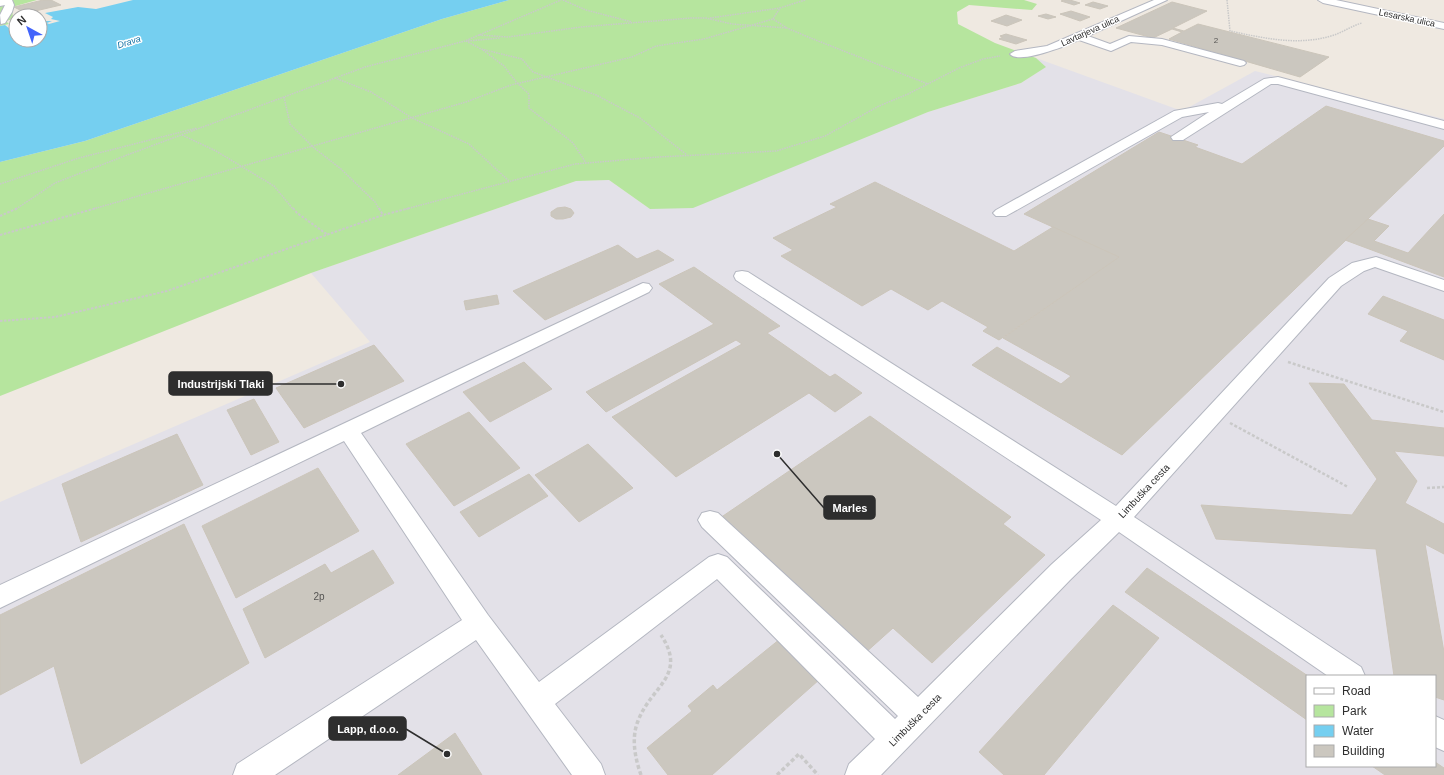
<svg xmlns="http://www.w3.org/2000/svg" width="1444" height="775" font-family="Helvetica,sans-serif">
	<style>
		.industrial { fill: #e3e1e8; fill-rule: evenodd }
		.green { fill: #b6e59e }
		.water { fill: #75cff0 }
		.building { fill: #cbc7bf; stroke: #cbc5ba }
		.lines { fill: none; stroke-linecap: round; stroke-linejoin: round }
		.minor-casing { stroke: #b4b7c1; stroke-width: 2 }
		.path-far3 { stroke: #c9c9c9; stroke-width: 1.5; stroke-dasharray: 1.5 1; stroke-linecap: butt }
		.path-far2 { stroke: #c9c9c9; stroke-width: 2; stroke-dasharray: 2.5 1.5; stroke-linecap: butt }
		.path-far1 { stroke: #c9c9c9; stroke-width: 2.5; stroke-dasharray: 3 2; stroke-linecap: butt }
		.path { stroke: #c9c9c9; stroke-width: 3.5; stroke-dasharray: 4 2.5; stroke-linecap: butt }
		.minor { fill: #fff; fill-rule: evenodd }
		.labels { text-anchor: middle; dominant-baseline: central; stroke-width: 3; stroke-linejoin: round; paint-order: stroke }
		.number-label { font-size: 8px; fill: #555452 }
		.far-street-label { font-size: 9px; fill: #2e2e2e; stroke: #fff }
		.far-water-label { font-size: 9px; font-style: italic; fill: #0d6fa3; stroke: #fff }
		.street-label { font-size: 10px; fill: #2e2e2e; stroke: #fff }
		.near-number-label { font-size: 10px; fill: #555452 }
		.leader { fill: none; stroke: #2e2e2e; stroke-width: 1.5 }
		.callout-dot { fill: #2e2e2e; stroke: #fff; stroke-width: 1.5 }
		.callout { fill: #2e2e2e; stroke: #2e2e2e; stroke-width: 1.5 }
		.callout-label { font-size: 11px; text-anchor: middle; font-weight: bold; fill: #fff }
	</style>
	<rect width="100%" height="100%" fill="#efe9e1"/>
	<!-- industrial -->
	<path class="industrial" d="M1036,58l146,53 73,-40 189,48v656h-1444v-273l370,-160 -59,-69 265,-92 33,-1 41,29 187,-62 91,-35 93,-29 24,-16zM1307,676h128v90h-128z"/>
	<!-- green -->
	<g class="green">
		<polygon points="10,0 37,0 12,7 13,19 6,21 9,24 0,26 0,4"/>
		<polygon points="509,0 1024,0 1037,4 1032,10 969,5 957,12 958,24 995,43 1036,58 1046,67 1021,83 928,112 693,208 650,209 609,180 576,181 311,273 0,396 0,162 85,141 442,19"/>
	</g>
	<!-- water -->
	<polygon class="water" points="133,0 509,0 442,19 85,141 0,162 0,26 5,25 16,34 16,40 40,40 40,21 52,21 47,23 49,24 60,21 51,19 53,17 45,13 78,7 96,9"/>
	<!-- building -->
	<g class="building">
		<polygon points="43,0 51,0 61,5 31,12 24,12 14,7"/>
		<polygon points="1064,0 1070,0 1080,3 1074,5 1061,1"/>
		<polygon points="1093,2 1108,6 1100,9 1085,5"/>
		<polygon points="1172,2 1207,11 1173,28 1184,31 1198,24 1329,57 1300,77 1169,39 1182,32 1172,29 1153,38 1116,28"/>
		<polygon points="1071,11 1090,17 1080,21 1060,14"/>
		<polygon points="1046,14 1056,17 1048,19 1038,16"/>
		<polygon points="1006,15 1022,20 1007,26 991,21"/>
		<polygon points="1006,34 1027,40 1016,44 999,39 1003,37 1000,36"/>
		<polygon points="1326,106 1444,141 1444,146 1122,455 972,365 997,347 1061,384 1071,376 1003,338 1119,257 1024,214 1159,132 1198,145 1195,147 1242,164"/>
		<polygon points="875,182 1014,251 1053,227 1119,257 999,340 983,331 988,327 942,301 928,310 891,289 862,306 781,256 793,250 773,238 837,207 830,204"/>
		<polygon points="565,207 571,209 574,213 571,217 563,219 556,219 551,216 551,212 557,208"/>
		<polygon points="1444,214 1444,277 1345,240 1368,219 1389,226 1374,241 1408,253"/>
		<polygon points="618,245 637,259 658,250 674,260 545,320 513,291"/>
		<polygon points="694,267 780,326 767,333 830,377 835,374 862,393 835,412 809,393 676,477 612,417 742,344 736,340 606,412 586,392 714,324 659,284"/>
		<polygon points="497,295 499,304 466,310 464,301"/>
		<polygon points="1383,296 1444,320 1444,360 1400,341 1408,331 1368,314"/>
		<polygon points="374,345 404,381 304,428 276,388"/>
		<polygon points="524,362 552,389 490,422 463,392"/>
		<polygon points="1309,383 1344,384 1372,420 1444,428 1444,456 1394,451 1417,481 1405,503 1444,524 1444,554 1425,544 1444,652 1444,700 1435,697 1435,676 1394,676 1376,549 1216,539 1201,505 1352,515 1377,479"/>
		<polygon points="254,399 279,442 251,455 227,410"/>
		<polygon points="469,412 520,468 454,506 406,444"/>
		<polygon points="870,416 1011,517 1003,524 1045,555 932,663 893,628 864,654 720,518"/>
		<polygon points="177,434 203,485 81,542 62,484"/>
		<polygon points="588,444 633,488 579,522 535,475"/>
		<polygon points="318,468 359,531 236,598 202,526"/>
		<polygon points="529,474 548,496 479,537 460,512"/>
		<polygon points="184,524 249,663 81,764 54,666 0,695 0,615"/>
		<polygon points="373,550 394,583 265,658 243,609 325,564 331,573"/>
		<polygon points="1147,568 1308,676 1307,720 1125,592"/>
		<polygon points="1113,605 1159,638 1044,775 1004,775 979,752"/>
		<polygon points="780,639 820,679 712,775 668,775 647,748 692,711 688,706 713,685 717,690"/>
		<polygon points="455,733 482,775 398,775"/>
		<polygon points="1435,762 1444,768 1444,775 1385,775 1372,766 1435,766"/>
	</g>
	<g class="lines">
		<!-- minor casing -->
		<g class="minor-casing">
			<g id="minor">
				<polygon points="0,0 12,0 14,5 12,12 5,23 1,24 0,15 5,5 0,6"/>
				<path d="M1154,0h13l-79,36 22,8 19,-8 33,3 82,22 2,2 -2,2 -4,1 -78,-21 -31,-3 -20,9 -32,-11c-11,5 -60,25 -69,14l5,-3 32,-5z"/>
				<polygon points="1318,0 1336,0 1444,23 1444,29 1323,3"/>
				<polygon points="1278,77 1444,121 1444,129 1278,84 1271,84 1183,140 1173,140 1171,137 1209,112 1182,117 1006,216 996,216 993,213 996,210 1174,111 1218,103 1222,104 1264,79"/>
				<polygon points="1376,257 1444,280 1444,291 1375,267 1364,271 1341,286 1134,517 1361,667 1365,676 1328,676 1119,532 1070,580 881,775 845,775 849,764 875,739 717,579 555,704 601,764 605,775 572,775 476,640 275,775 233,775 237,764 462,620 344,441 0,608 0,585 643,283 649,284 652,288 649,292 361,433 488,615 539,682 709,557 718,554 727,557 895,719 898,716 702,527 698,520 702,513 710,511 718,513 918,697 1052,564 1101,520 736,280 734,276 736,272 742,271 748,272 1116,506 1329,278 1352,263"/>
				<polygon points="1435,716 1444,720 1444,751 1435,747"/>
			</g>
		</g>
		<!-- path-far3 -->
		<g class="path-far3">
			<polyline points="563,0 586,10 632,22"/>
			<polyline points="805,0 780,8 773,19 787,28 808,37 928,84"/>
			<path d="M1227,0l3,31c33,7 67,15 101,5 11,-3 20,-10 31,-13"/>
			<polyline points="710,18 780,8"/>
			<polyline points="479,35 508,37 581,27 691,18 706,18 732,24 787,28"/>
			<polyline points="466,41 481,49 522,59 533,72 596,95 640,118 687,155"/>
			<polyline points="468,41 500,38"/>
			<polyline points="483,50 504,66 517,83 529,94 529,108 573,143 586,163"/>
			<polyline points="335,78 371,92 412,118 469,144 509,181"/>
			<polyline points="284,97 290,124 313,147 341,169 375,202 379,209"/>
			<polyline points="182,135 216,151 274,186 293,209"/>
			<polyline points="0,184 79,158 197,128"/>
			<polyline points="16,209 55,183 127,155 365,67 465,41 561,0"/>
			<polyline points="93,209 466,102 511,85 632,57 656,46 704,39 773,19"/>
			<polyline points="406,209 575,164 658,157 776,151 825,136 879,106 908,94 959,68 983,59 1000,56"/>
		</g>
		<!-- path-far2 -->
		<g class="path-far2">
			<polyline points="293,208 297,213 328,235"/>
			<polyline points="379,208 383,215"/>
			<polyline points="0,216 18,208"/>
			<polyline points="0,235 97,208"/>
			<polyline points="0,321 55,317 167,291 383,215 410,208"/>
		</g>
		<!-- path-far1 -->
		<g class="path-far1">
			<polyline points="1288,362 1444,412"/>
			<polyline points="1230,423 1348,487"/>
			<polyline points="1427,488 1444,487"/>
		</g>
		<!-- path -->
		<g class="path">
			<path d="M641,775c-6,-17 -10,-37 -3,-54 13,-35 50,-45 23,-86"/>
			<polyline points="777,775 799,754 818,775"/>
		</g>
		<!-- minor -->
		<use href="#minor" class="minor"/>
	</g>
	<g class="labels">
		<!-- number labels -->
		<g class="number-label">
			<text x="1216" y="40">2</text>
		</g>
		<!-- far-street labels -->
		<g class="far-street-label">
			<text transform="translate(1407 18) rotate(12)">Lesarska ulica</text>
			<text transform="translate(1090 31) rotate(-24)">Lavtarjeva ulica</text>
		</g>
		<!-- far-water labels -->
		<g class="far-water-label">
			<text transform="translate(129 42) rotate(-18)">Drava</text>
		</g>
		<!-- street labels -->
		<g class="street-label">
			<text transform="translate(1144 491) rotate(-47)">Limbuška cesta</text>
			<text transform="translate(915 720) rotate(-45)">Limbuška cesta</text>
		</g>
		<!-- near-number labels -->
		<g class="near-number-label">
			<text x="319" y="596">2p</text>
		</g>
	</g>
	<!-- callouts -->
	<path class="leader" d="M341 384L272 384M777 454L824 508M447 754L406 729"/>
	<g class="callout-dot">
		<circle cx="341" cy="384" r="4"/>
		<circle cx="777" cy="454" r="4"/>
		<circle cx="447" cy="754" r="4"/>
	</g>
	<g class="callout">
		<rect x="169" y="372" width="103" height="23" rx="4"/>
		<rect x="824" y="496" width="51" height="23" rx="4"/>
		<rect x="329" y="717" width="77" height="23" rx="4"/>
	</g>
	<g class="callout-label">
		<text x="221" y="388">Industrijski Tlaki</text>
		<text x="850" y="512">Marles</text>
		<text x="368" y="733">Lapp, d.o.o.</text>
	</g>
	<!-- legend -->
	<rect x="1306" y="675" width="130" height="92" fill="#ffffff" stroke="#ababab"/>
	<rect x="1314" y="688" width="20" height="6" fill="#ffffff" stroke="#ababab"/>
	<text x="1342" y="695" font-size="12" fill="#2e2e2e">Road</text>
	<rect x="1314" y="705" width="20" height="12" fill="#b6e59e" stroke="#ababab"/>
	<text x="1342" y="715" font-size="12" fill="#2e2e2e">Park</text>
	<rect x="1314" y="725" width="20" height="12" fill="#75cff0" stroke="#ababab"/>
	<text x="1342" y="735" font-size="12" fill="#2e2e2e">Water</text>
	<rect x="1314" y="745" width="20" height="12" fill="#cbc7bf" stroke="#ababab"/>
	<text x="1342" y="755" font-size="12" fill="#2e2e2e">Building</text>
	<!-- north arrow -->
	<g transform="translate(28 28) rotate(320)"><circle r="19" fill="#ffffff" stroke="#ababab"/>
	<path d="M0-3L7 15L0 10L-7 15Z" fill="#4264fb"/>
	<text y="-6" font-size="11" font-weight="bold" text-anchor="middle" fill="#2e2e2e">N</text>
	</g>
</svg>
